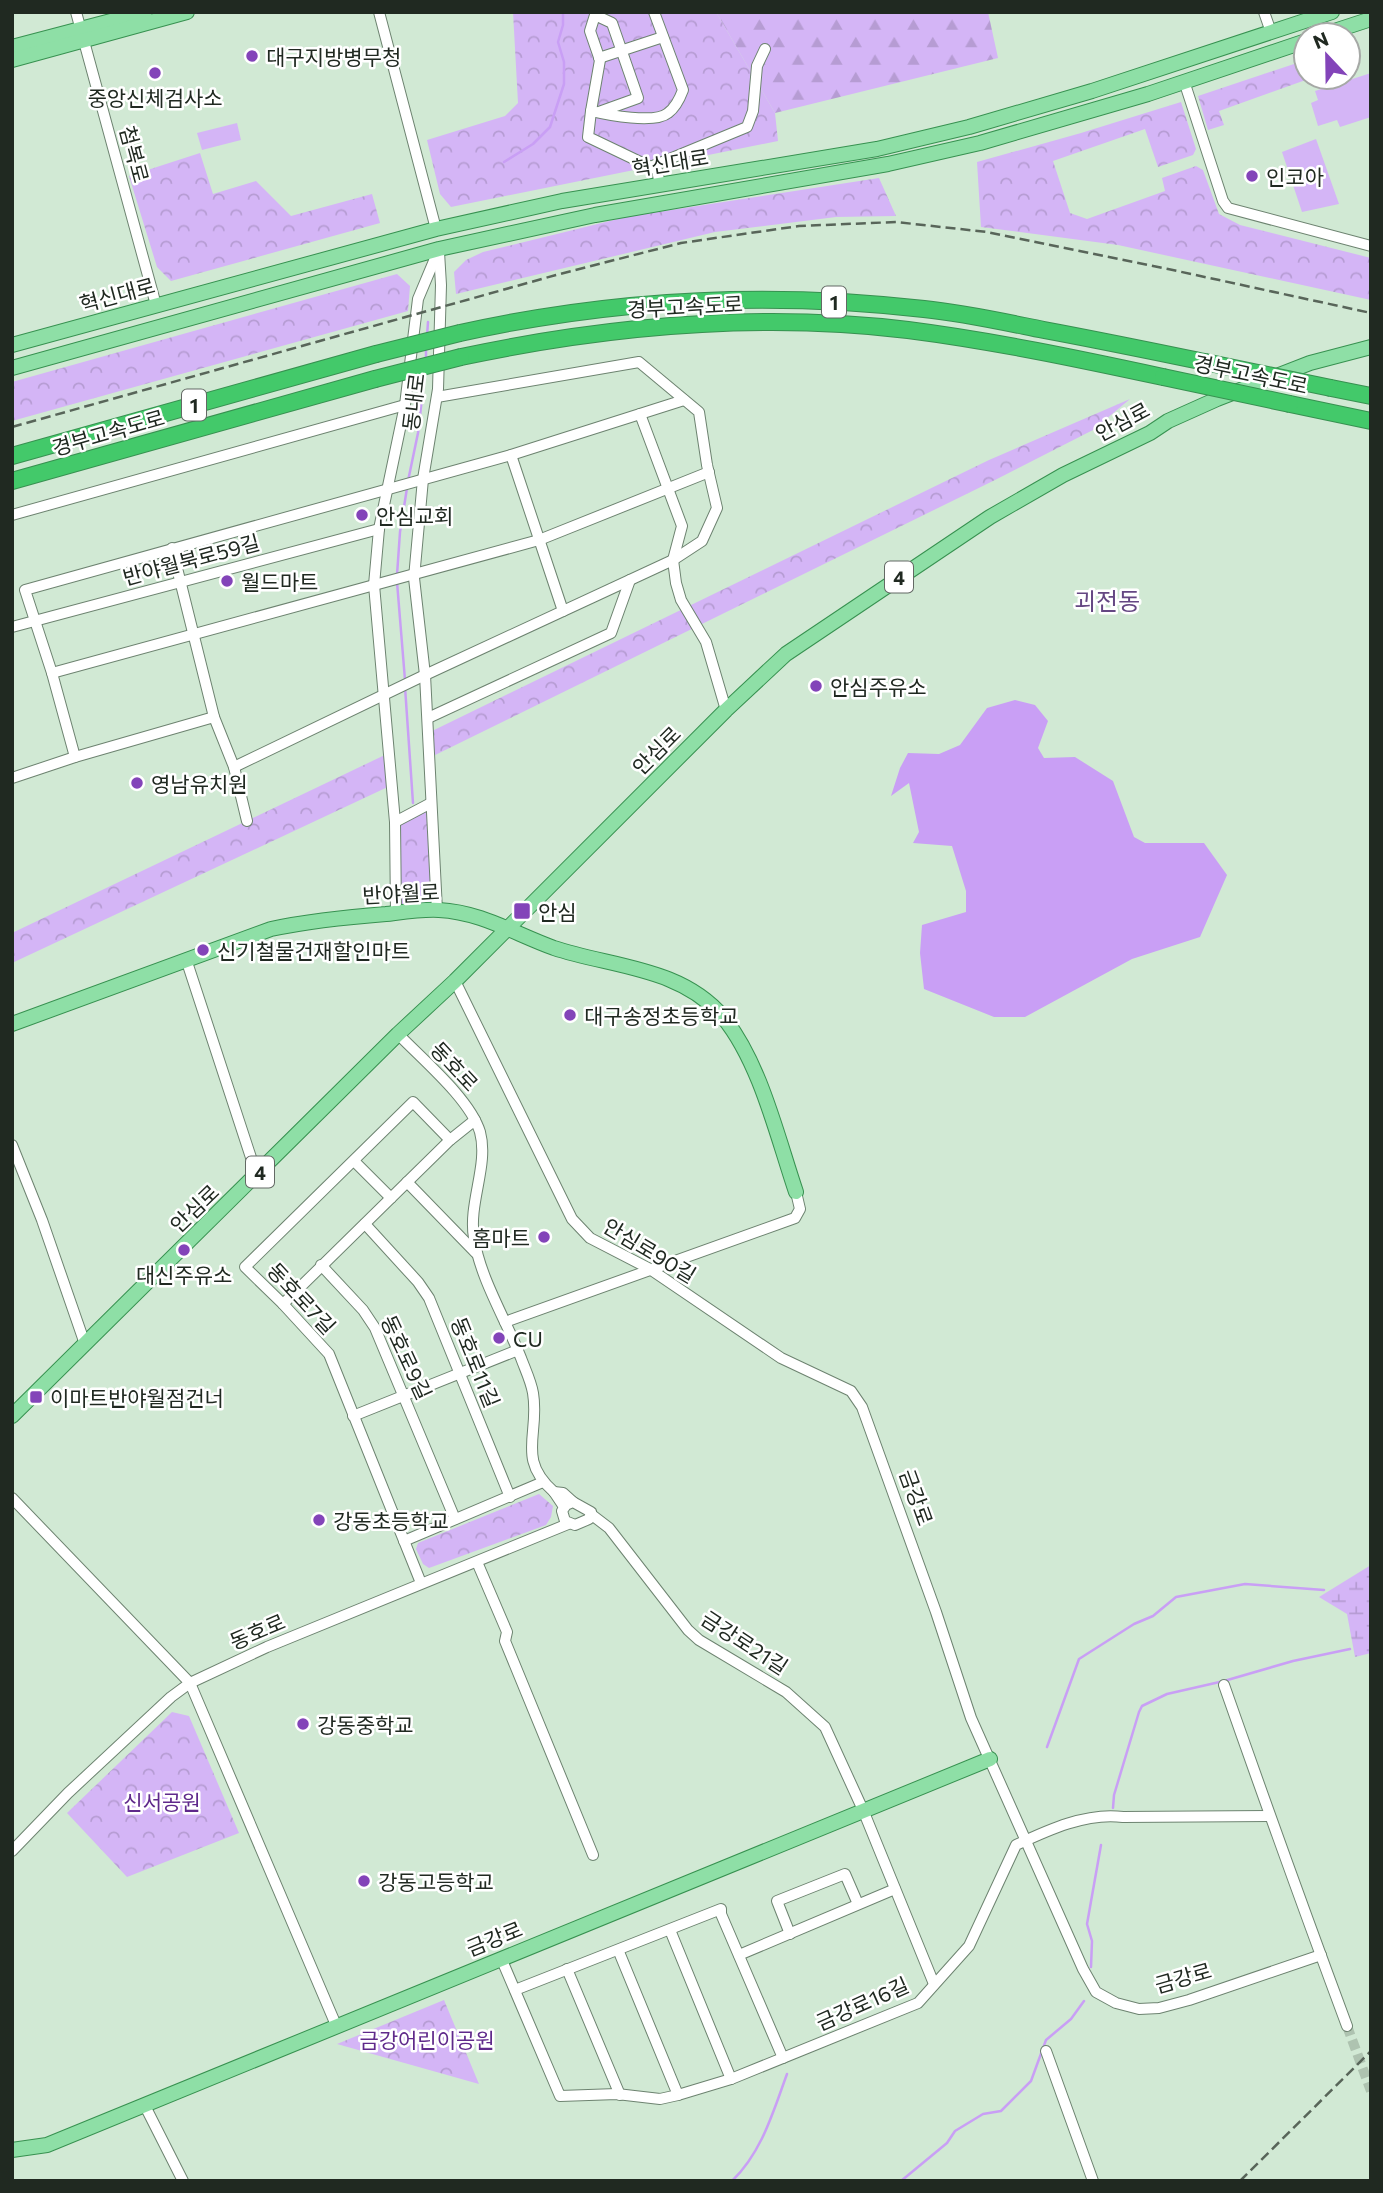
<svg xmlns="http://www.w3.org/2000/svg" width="1383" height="2193" font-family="Commissioner,'Noto Sans KR',sans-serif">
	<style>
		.green { fill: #d4b5f6 }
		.forest { fill: url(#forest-firs) }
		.wetland { fill: url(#wetland-marsh) }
		.park { fill: url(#park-crowns) }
		.water { fill: #c99ff5 }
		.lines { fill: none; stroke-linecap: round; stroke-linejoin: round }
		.stream { stroke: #c99ff5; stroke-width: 2.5 }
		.minor-tunnel { stroke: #aec3b0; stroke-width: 10; stroke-dasharray: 10 5; stroke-linecap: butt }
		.minor-casing { stroke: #6d8370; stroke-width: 12 }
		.major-casing { stroke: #379150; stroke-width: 16 }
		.highway-casing { stroke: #379150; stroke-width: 18 }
		.minor { stroke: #fff; stroke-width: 10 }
		.major { stroke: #8edfa6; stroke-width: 14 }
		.highway { stroke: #43c96a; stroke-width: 16 }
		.rail { stroke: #586559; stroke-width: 2.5; stroke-dasharray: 10 5; stroke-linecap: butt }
		.highway-bridge-casing { stroke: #379150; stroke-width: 18; stroke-linecap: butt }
		.highway-bridge { stroke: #43c96a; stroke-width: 16 }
		.poi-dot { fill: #8344b9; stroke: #fff; stroke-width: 2.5 }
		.labels { text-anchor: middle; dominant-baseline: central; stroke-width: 5; stroke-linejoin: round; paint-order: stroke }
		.shield { fill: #fff; stroke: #636964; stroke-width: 2 }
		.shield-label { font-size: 19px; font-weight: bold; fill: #202921 }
		.poi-label { font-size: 21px; fill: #202921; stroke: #fff; text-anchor: start }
		.street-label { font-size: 21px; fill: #202921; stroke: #fff }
		.park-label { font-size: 21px; fill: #5f298b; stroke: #fff }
		.quarter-label { font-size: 24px; fill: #654783; stroke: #fff }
	</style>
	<defs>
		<pattern id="forest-firs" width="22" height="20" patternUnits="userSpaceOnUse" patternTransform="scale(1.75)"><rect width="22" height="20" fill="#d4b5f6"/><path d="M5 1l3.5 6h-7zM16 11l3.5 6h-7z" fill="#b69cd3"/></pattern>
		<pattern id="wetland-marsh" width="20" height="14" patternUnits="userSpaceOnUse" patternTransform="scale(1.75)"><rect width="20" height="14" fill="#d4b5f6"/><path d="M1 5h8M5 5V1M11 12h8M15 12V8" fill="none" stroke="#b69cd3"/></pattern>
		<pattern id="park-crowns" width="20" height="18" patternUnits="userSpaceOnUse" patternTransform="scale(1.75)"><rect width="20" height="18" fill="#d4b5f6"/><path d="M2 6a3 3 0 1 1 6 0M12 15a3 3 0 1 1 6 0" fill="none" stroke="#b69cd3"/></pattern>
	</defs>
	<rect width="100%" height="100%" fill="#d1e9d4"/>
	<!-- green -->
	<g class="green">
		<polygon points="1371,73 1371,117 1340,127 1337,120 1318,126 1311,103 1318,100 1315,91"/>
		<polygon points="237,123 241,140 202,150 197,133"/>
		<polygon points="1316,139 1339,204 1302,212 1282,152"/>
	</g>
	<!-- forest -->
	<polygon class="forest" points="716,12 988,12 998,58 775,113"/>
	<!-- wetland -->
	<polygon class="wetland" points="1371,1565 1371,1653 1355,1657 1347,1614 1319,1597"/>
	<!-- park -->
	<g class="park">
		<polygon points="513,12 716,12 775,113 778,141 451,207 440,194 427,140 505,116 518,103"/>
		<polygon points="1306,60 1306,77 1314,77 1219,111 1224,125 1208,130 1198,96"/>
		<polygon points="1181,102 1196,149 1193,155 1158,167 1145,129 1053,161 1070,213 1087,219 1165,191 1162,178 1196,166 1203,170 1219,214 1240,225 1371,258 1371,300 1118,245 981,227 977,162 1081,133"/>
		<polygon points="200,153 213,194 256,181 291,216 372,194 380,223 171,281 157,267 129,176"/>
		<polygon points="879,178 896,216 836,217 715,232 456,294 454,272 466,260 483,252 626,217"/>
		<polygon points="397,274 410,286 408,311 12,421 12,382"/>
		<polygon points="1130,399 1093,430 995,480 429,758 428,733 989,460"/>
		<polygon points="389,753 392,785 12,963 12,933"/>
		<polygon points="431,803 437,910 396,913 395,822"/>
		<polygon points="539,1494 553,1506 551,1517 546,1525 429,1568 423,1564 416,1549 418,1543"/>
		<polygon points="172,1712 189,1716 239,1833 127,1877 67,1813"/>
		<polygon points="444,2000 479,2084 337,2044"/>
	</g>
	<!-- water -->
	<polygon class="water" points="1015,700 1035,705 1048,721 1038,748 1044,758 1075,757 1113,781 1134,837 1145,843 1204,843 1227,875 1200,937 1132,959 1025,1017 994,1017 924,989 920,953 922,925 966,912 966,891 952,846 913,843 919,832 909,783 891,796 900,768 908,753 939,754 960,745 987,708"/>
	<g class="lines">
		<!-- stream -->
		<g class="stream">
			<polyline points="504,162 533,144 550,127 564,84 564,62 558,42 563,25 563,12"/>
			<polyline points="427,336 428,322"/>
			<polyline points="426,360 426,346"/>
			<polyline points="408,481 418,433 425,371"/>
			<polyline points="397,575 400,532 407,488"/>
			<polyline points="397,582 405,680"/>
			<polyline points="405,687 413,803"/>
			<polyline points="1047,1747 1079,1659 1134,1624 1153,1616 1176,1597 1245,1584 1324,1590"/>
			<polyline points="1113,1808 1114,1795 1139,1712 1142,1706 1167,1694 1224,1681 1293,1661 1350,1649"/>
			<polyline points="1091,1967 1092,1941 1087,1924 1101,1845"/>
			<path d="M732,2181c30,-29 41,-69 55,-107"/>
			<polyline points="901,2181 947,2143 955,2131 983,2114 1001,2111 1031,2081 1046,2040 1071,2019 1084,2001"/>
		</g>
		<!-- minor-tunnel -->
		<polyline class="minor-tunnel" points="1347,2026 1371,2091"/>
		<!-- minor casing -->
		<g class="minor-casing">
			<g id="minor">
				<polyline points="76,12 156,305"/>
				<polyline points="379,12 436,229"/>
				<path d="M654,12l29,78c-3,8 -8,18 -15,23 -13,11 -60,2 -77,-2l-3,26 69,33 3,15"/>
				<polyline points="1264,12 1271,32"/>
				<polyline points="599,58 663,37"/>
				<polyline points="1184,81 1223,201 1228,208 1371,246"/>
				<polyline points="591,111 600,60 590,31 595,15 612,23 638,98 599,112"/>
				<polyline points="650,167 747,127 753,111 757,66 765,49"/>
				<polyline points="437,397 639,362 699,412 707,465 717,508 702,541 673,560"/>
				<polyline points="640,414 682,526 673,560"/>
				<polyline points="511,455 563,611"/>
				<polyline points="12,515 405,405"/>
				<polyline points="172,548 214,717"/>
				<polyline points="12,627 379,529"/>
				<polyline points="52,673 25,590 511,455 684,400"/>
				<polyline points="428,718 611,633 630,580"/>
				<polyline points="75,757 52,673 539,540 709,472"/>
				<polyline points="234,767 425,675 673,560 676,583 681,600 706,642 726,710"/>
				<polyline points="12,778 75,757 214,717 234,767 247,821"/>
				<polyline points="395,822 431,803"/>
				<polyline points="437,910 425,675 414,578 423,479 438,389 441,285 439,252"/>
				<polyline points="396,913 395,822 374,585 379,529 405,405 418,299 439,249"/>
				<polyline points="186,959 257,1176"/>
				<polyline points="455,981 572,1219 590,1238 650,1269 781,1358 851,1391 862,1407 936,1612 971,1718 1083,1969 1096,1992 1116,2003 1139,2009 1159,2008 1189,2000 1321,1955"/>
				<path d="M398,1034c25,26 72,65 82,98 9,33 -12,71 -6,106 6,40 32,82 47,120 4,11 10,23 12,35 7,41 -17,66 21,99"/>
				<polyline points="12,1145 42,1220 85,1344"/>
				<polyline points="354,1161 391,1198"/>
				<polyline points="407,1182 476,1253"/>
				<polyline points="365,1224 418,1282 429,1298 510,1497"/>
				<polyline points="321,1265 363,1310 375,1328 455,1519"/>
				<polyline points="283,1304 450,1140 475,1120"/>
				<polyline points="505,1322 795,1218 800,1209 796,1192"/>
				<polyline points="353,1416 518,1350"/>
				<polyline points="12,1498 190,1683 336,2025"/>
				<polygon points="573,1502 591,1512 589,1519 575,1525 565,1521 562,1511 566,1505"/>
				<polyline points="564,1507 554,1492 563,1493 573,1502"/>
				<polyline points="592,1515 609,1528 688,1630 699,1640 786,1692 825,1727 863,1810 934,1984"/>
				<polyline points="404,1541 543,1482"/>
				<polyline points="477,1562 507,1632 505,1641 593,1855"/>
				<polyline points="421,1583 329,1354 283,1304 245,1267 413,1102 450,1140"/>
				<path d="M1224,1685c40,114 81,228 123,341"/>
				<polyline points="12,1851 68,1793 171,1697 190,1683 267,1647 568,1524"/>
				<polyline points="670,1930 731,2079"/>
				<polyline points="790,1934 777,1901 845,1874 858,1904"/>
				<path d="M619,1952l59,143 53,-16 187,-76 51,-57 47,-101c32,-15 71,-33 107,-28l146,-1"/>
				<polyline points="739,1955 895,1889"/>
				<polyline points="501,1958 560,2096 617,2094 660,2099 678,2095"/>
				<polyline points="567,1969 620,2095"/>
				<polyline points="515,1990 721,1909 721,1914 783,2058"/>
				<polyline points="1046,2051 1093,2181"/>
				<polyline points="144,2104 183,2181"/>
			</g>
		</g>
		<!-- major casing -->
		<g class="major-casing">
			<g id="major">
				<polyline points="1322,35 1371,19"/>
				<polyline points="12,47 145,12"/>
				<polyline points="12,60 187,12"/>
				<polyline points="12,345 436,229 562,201 877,149 969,127 1092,91 1332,12"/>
				<polyline points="12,368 439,249 595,215 888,164 980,143 1148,94 1306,41"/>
				<path d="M12,1024l259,-95c38,-8 76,-12 115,-15 17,-2 36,-5 53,-4 42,2 76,24 115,38 57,19 127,19 169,69 37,45 54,119 73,175"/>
				<polyline points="12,1416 398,1034 455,981 726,710 786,654 990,517 1063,475 1150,433 1168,421 1217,399 1310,363 1371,347"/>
				<polyline points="12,2150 47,2145 990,1759"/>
			</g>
		</g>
		<!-- highway casing -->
		<g class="highway-casing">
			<g id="highway">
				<path d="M460,333c153,-34 308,-42 464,-24 40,4 80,13 120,21 54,10 107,21 161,32"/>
				<path d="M461,357c146,-31 298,-45 447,-27 86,11 171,29 255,47"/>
				<polyline points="1331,388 1371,396"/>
				<polyline points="1290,404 1371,421"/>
				<polyline points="12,456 376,354"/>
				<polyline points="12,481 375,379"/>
			</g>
		</g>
		<!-- minor -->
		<use href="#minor" class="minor"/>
		<!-- major -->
		<use href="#major" class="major"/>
		<!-- highway -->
		<use href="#highway" class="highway"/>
		<!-- rail -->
		<g class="rail">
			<polyline points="12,427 556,275 681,243 799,226 896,222 987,232 1168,269 1371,313"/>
			<polyline points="1240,2181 1371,2051"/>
		</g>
		<!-- highway-bridge casing -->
		<g class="highway-bridge-casing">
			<g id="highway-bridge">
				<polyline points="376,354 460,333"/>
				<polyline points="1205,362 1331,388"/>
				<polyline points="1163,377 1290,404"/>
				<polyline points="375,379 461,357"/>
			</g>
		</g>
		<!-- highway-bridge -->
		<use href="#highway-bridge" class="highway-bridge"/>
	</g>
	<!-- markers -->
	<g class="poi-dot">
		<circle cx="252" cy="56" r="7"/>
		<circle cx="155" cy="73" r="7"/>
		<circle cx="1252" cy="176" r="7"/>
		<circle cx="362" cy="515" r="7"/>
		<circle cx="227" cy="581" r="7"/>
		<circle cx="816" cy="686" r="7"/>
		<circle cx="137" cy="783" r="7"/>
		<rect x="513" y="902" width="18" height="18" rx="3.5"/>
		<circle cx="203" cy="950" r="7"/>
		<circle cx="570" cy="1015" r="7"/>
		<circle cx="544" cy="1237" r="7"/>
		<circle cx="184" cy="1250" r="7"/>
		<circle cx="499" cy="1338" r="7"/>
		<rect x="29" y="1390" width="14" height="14" rx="3.5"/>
		<circle cx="319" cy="1520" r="7"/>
		<circle cx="303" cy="1724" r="7"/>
		<circle cx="364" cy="1881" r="7"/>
	</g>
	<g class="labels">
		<!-- shield labels -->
		<g class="shield">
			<rect x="822" y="286.5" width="24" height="31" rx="5"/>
			<rect x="182" y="389.5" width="24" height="31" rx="5"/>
			<rect x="885" y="561.5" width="28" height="31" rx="5"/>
			<rect x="246" y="1156.5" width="28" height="31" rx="5"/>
		</g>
		<g class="shield-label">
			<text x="834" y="302">1</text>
			<text x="194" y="405">1</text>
			<text x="899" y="577">4</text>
			<text x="260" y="1172">4</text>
		</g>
		<!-- poi labels -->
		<g class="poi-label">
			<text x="266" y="56">대구지방병무청</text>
			<text x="155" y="97" text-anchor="middle">중앙신체검사소</text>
			<text x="1266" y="176">인코아</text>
			<text x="376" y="515">안심교회</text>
			<text x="241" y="581">월드마트</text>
			<text x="830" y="686">안심주유소</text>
			<text x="151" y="783">영남유치원</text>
			<text x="538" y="911">안심</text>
			<text x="217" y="950">신기철물건재할인마트</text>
			<text x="584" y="1015">대구송정초등학교</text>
			<text x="530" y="1237" text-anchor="end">홈마트</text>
			<text x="184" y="1274" text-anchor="middle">대신주유소</text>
			<text x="513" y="1338">CU</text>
			<text x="50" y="1397">이마트반야월점건너</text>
			<text x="333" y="1520">강동초등학교</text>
			<text x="317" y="1724">강동중학교</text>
			<text x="378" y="1881">강동고등학교</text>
		</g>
		<!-- street labels -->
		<g class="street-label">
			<text transform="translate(135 154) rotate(75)">첨복로</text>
			<text transform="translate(670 162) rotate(-9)">혁신대로</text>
			<text transform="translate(117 294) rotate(-15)">혁신대로</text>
			<text transform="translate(685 306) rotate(-3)">경부고속도로</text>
			<text transform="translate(1251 374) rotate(12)">경부고속도로</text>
			<text transform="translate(413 402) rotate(-83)">동내로</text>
			<text transform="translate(1122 421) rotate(-28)">안심로</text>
			<text transform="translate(108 432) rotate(-16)">경부고속도로</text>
			<text transform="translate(191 559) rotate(-15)">반야월북로59길</text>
			<text transform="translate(656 750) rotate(-45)">안심로</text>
			<text transform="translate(401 893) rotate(-3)">반야월로</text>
			<text transform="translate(455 1066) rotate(47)">동호로</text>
			<text transform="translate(194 1208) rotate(-44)">안심로</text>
			<text transform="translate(650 1250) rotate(31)">안심로90길</text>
			<text transform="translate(302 1298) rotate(47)">동호로7길</text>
			<text transform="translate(407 1357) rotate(65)">동호로9길</text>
			<text transform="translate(476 1362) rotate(68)">동호로11길</text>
			<text transform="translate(917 1497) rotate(70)">금강로</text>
			<text transform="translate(257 1631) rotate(-23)">동호로</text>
			<text transform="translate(745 1642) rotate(33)">금강로21길</text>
			<text transform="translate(494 1938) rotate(-22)">금강로</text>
			<text transform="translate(1183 1977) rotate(-16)">금강로</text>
			<text transform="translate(862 2003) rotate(-24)">금강로16길</text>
		</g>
		<!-- park labels -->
		<g class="park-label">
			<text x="162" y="1801">신서공원</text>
			<text x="427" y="2039">금강어린이공원</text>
		</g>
		<!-- quarter labels -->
		<g class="quarter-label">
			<text x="1107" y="600">괴전동</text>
		</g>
	</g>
	<!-- border -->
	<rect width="1383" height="2193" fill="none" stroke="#202921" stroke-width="28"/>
	<!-- north arrow -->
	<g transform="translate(1327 56) rotate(338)"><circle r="33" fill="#ffffff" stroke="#a6a9a6" stroke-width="2"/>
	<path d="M0-5L12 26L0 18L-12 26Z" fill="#8344b9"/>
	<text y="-10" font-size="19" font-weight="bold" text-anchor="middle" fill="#202921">N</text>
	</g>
</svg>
